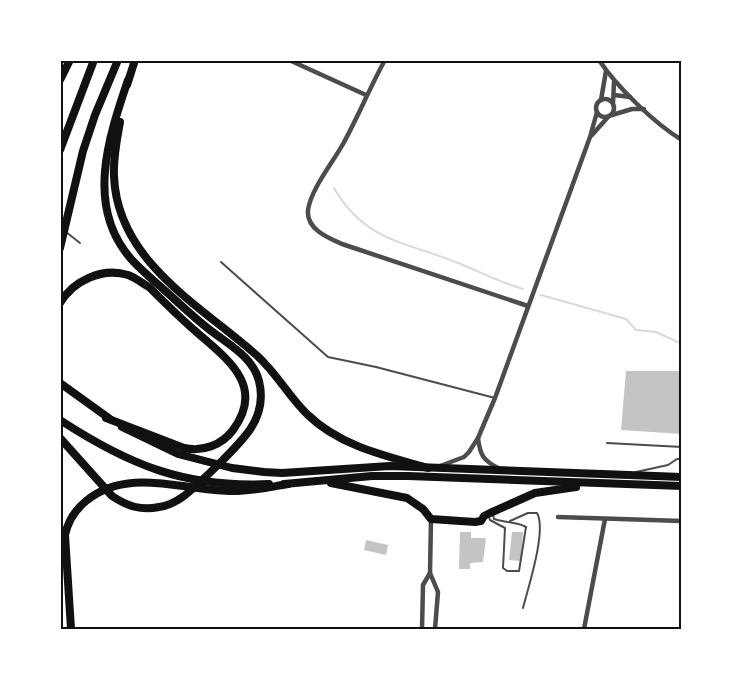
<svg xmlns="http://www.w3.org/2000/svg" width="742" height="689" font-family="'Space Grotesk',sans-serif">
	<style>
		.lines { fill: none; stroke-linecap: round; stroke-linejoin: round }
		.stream { stroke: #d9d9d9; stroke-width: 2 }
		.building { fill: #c4c4c4 }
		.service { stroke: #4c4c4c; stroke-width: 2 }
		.minor { stroke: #4c4c4c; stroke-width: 4.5 }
		.primary { stroke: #111; stroke-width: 8 }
		.motorway { stroke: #111; stroke-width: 8 }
		.neatline { fill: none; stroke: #111; stroke-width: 2 }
	</style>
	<rect width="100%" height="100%" fill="#fff"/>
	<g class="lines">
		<!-- stream -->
		<g class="stream">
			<path d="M334,188c31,54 73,54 124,75 22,9 42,19 65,26"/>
			<polyline points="541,295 626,319 636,330 656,332 682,344"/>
		</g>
	</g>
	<!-- building -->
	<g class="building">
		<polygon points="626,371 682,371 682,434 621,430"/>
		<polygon points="460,532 471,532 471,538 486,538 483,562 470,563 470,569 459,569"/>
		<polygon points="512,532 523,532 521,561 509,560"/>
		<polygon points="366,540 388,545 386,555 364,550"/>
	</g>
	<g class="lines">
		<!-- service -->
		<g class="service">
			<polyline points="66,232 80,243"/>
			<polyline points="221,262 328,357 376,367 495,398"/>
			<polyline points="607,443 682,447"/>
			<polyline points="636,472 668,465 677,459 682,459"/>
			<path d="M489,517l1,3 15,8 -2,40 4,3h12l7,-44c-11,-6 -21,-4 -32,-8l-1,-5"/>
			<path d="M510,521l18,-8h9c10,17 -9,75 -14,95"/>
		</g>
		<!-- minor -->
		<g class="minor">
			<polyline points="289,60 366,95"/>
			<path d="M385,60c-15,27 -27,57 -42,84 -10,18 -32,45 -35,66 -2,19 20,28 34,34l186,62"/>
			<path d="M599,60c17,26 56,64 83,80"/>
			<polyline points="614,95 630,97"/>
			<circle cx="605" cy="108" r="9"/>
			<polyline points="601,100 606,71"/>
			<polyline points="613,103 614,82"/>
			<polyline points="612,115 632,109 644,109"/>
			<polyline points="592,135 608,117"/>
			<path d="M478,438c2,17 5,22 20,30"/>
			<polyline points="440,466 464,457 469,452 478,438 495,398 590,137 597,112"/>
			<polyline points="558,517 682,521"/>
			<polyline points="431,519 430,573 438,592 435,629"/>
			<polyline points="422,629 423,585 430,573"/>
			<polyline points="584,629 605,519"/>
		</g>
		<!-- primary -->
		<g class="primary">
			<polyline points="60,383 110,419"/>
			<path d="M60,420c69,45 125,68 209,64"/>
			<polyline points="122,427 178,454 232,468 264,472 282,473 390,466 682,477"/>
			<polyline points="331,483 407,498 423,509 431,519 475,522 481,521 484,516 490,513 535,493 576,487"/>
			<polyline points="284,484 372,476 408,476 682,486"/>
		</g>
		<!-- motorway -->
		<g class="motorway">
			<polyline points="60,80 70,60"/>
			<polyline points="127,85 135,60"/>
			<path d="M120,122c-3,17 -7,36 -6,54 3,84 84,128 140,177 21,17 34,43 54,62 32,31 78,41 120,53"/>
			<polyline points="60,150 94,60"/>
			<polyline points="60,248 83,151 95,115 118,60"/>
			<path d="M60,303c13,-22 42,-36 68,-28 8,3 14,8 21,12 14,14 29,29 44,42 31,28 74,55 40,101 -11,15 -30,22 -49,18l-78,-30"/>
			<path d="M60,438l52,58c15,10 29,15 47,11 9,-1 18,-6 25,-11 16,-13 56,-51 67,-68 9,-14 12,-31 8,-47 -6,-24 -31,-37 -49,-51 -17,-13 -32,-28 -48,-42 -10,-9 -21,-18 -30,-28 -47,-52 -24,-121 -4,-180"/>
			<path d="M71,629l-6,-94c3,-14 10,-25 21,-34 41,-34 96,-11 143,-10 20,1 40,-4 59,-7"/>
		</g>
	</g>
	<!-- border -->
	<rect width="742" height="689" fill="none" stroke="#ffffff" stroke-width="123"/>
	<rect x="62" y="62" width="618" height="566" class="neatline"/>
</svg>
